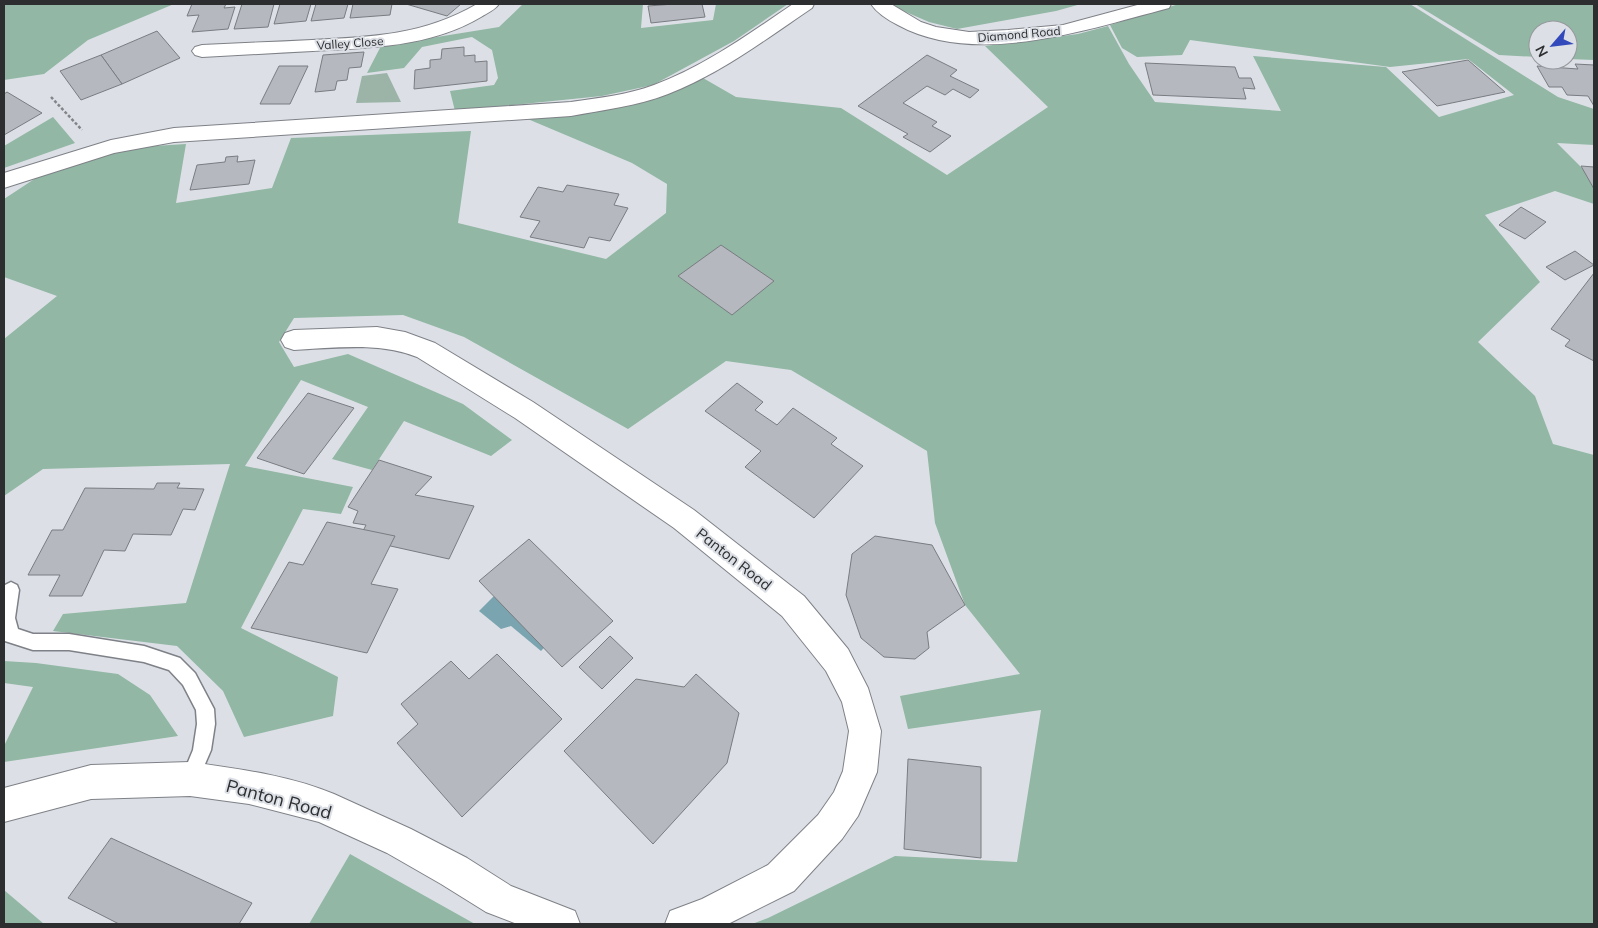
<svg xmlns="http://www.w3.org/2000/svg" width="1598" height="928" font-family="Mulish,sans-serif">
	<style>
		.green { fill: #9bb4a7 }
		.forest { fill: #92b7a4 }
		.water { fill: #7aa4af }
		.building { fill: #b5b8be; stroke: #797c81 }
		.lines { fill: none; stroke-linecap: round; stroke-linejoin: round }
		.service-casing { stroke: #7e8187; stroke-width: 3 }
		.minor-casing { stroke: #7e8187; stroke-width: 2 }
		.path { stroke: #838589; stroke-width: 2.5; stroke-dasharray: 3 2; stroke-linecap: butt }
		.service { fill: #fff; fill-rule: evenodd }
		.minor { fill: #fff; fill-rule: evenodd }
		.labels { text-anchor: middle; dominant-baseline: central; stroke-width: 4; stroke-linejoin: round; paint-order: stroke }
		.far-street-label { font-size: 12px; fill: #2d2e30; stroke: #dce0e6 }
		.street-label { font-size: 15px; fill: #2d2e30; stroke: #dce0e6 }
		.near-street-label { font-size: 18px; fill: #2d2e30; stroke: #dce0e6 }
	</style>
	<rect width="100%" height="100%" fill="#dce0e6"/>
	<!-- green -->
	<polygon class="green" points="387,73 401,102 356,103 362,76"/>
	<!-- forest -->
	<g class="forest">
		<polygon points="4,4 174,4 88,40 44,74 4,80"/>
		<polygon points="523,4 643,4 641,28 713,20 716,4 788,4 734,41 653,85 602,96 455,111 450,91 494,85 498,78 492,50 472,37 422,47 404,68 367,73 381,46 499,27"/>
		<polygon points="892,4 1081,4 1056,11 957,29 929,22 899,9"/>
		<polygon points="1179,4 1410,4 1558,97 1594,109 1594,145 1557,143 1594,180 1594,204 1555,191 1485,215 1540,282 1478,342 1535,396 1553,444 1594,455 1594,924 752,924 768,918 895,856 1017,862 1041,710 908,729 900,696 1020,674 965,605 935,523 927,451 791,370 726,361 628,429 464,337 403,315 294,318 279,342 294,367 348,354 463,404 512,440 491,456 404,421 372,470 332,459 368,407 301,380 245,466 353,487 341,514 303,509 241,628 338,677 333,716 244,737 223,691 177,646 53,631 63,614 186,603 230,464 43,469 4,496 4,339 57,296 4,277 4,199 42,174 137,147 186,144 176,203 272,188 291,138 471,131 458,223 606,259 666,213 667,184 632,163 523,117 611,109 703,78 736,97 841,108 947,175 1048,107 985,46 1078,34 1108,26 1129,64 1155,102 1281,111 1253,56 1386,67 1439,117 1514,95 1468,59 1390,67 1190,40 1182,55 1137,57 1122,48 1110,25"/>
		<polygon points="1415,4 1594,4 1594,60 1568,59 1568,30 1538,30 1538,57 1499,55"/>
		<polygon points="53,117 75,143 4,168 4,146"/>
		<polygon points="4,661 36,663 118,674 150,695 178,736 4,762 4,746 33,687 4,683"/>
		<polygon points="350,854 475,924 309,924"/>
		<polygon points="4,890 44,924 4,924"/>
	</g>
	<!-- water -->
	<polygon class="water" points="498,592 553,638 541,651 511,626 501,629 479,611"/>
	<!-- building -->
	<g class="building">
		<polygon points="192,4 226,4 224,8 235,7 228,29 192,32 199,15 187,16"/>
		<polygon points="242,4 274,4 268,27 234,29"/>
		<polygon points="280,4 311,4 306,21 274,24"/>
		<polygon points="316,4 348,4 344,18 311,21"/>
		<polygon points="353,4 392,4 390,15 350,18"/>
		<polygon points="406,4 461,4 447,16"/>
		<polygon points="674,4 702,4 705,17 651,23 648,6"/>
		<polygon points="157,31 180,58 122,84 101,55"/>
		<polygon points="464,47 464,56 475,55 475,62 487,61 487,81 414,89 415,70 430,68 430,60 441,59 442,49"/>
		<polygon points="364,52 361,67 349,68 347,80 337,81 335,90 315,92 323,55"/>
		<polygon points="101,55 122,84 81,100 60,71"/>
		<polygon points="927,55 957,70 950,76 979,90 970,98 953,89 945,95 927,86 903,103 937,122 932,126 951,136 930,152 903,137 908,134 858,106"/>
		<polygon points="1468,60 1505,92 1437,106 1402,72"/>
		<polygon points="1145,63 1235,67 1239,78 1251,78 1255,89 1243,88 1246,99 1153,95"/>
		<polygon points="1575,64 1594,65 1594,106 1588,96 1567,95 1562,87 1549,87 1537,66 1578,69"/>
		<polygon points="279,66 308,66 290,104 260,104"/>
		<polygon points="7,92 42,113 4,135 4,94"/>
		<polygon points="238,156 237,162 255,160 249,184 190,190 197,165 225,162 226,157"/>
		<polygon points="1581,166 1594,167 1594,189"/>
		<polygon points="567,185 619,194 614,205 628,208 610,241 589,237 584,248 530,237 540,221 520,217 538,187 563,192"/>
		<polygon points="1521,207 1546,222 1525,239 1499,225"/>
		<polygon points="721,245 774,281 732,315 678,276"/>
		<polygon points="1575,251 1594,265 1565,280 1546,267"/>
		<polygon points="1594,273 1594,361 1565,346 1570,340 1551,329"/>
		<polygon points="737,383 763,402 755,410 777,425 793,408 837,438 831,444 863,466 814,518 745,467 761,451 705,411"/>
		<polygon points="308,393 354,408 304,474 257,458"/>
		<polygon points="379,460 432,477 415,495 474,506 449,559 359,539 366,525 353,523 358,511 348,507"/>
		<polygon points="157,483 180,483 177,488 204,489 195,510 183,509 171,535 133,534 125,551 104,550 82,596 49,596 60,575 28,575 52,530 63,530 85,488 154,489"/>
		<polygon points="327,522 395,536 371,584 398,589 367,653 251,628 289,562 303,565"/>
		<polygon points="875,536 932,545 965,605 927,632 929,648 915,659 884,657 861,638 846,595 852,554"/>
		<polygon points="529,539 613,621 562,667 479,581"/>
		<polygon points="610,636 633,658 602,689 579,667"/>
		<polygon points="497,654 562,719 462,817 397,743 418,724 401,704 451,661 469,679"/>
		<polygon points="696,674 739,713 727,763 653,844 564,751 636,679 684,687"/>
		<polygon points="908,759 981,767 981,858 904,849"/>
		<polygon points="111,838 252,903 239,924 119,924 68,898"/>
	</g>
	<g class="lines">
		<!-- service casing -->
		<g class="service-casing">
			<polygon id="service" points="11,582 17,585 19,590 15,618 18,629 33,634 69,634 144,646 180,658 195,673 214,709 215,724 211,750 196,785 190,788 184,785 181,779 193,750 197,724 196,710 183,685 169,670 144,662 69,650 33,650 5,641 4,588 5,585"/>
		</g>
		<!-- minor casing -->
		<g class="minor-casing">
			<g id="minor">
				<path d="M477,4h22c-4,6 -12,9 -18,13 -50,30 -112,31 -168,34 -37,2 -74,4 -111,6l-7,-2 -3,-4 3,-4 7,-2c37,-2 73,-3 110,-5 60,-3 112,-5 165,-36z"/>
				<path d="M793,4h21l-2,4c-46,31 -92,66 -144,86 -31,12 -65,16 -97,22l-397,26 -60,11 -110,35v-15l107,-33 63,-12 397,-26c28,-4 56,-7 83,-17 51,-19 95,-51 139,-81z"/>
				<path d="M871,4h20l30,18 15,5 33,5 39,-2 55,-5 78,-21h30l-2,4c-81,21 -192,60 -271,17 -10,-5 -21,-12 -27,-21z"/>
				<path d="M377,327l28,5 30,11 98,59 161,108 110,86 44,53 20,39 13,43 -4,41 -19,44 -16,23 -48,52 -66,33h-63l5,-13 32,-12 66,-34 50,-50 16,-23 9,-21 6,-40 -7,-29 -16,-31 -44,-55 -108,-88 -159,-110 -98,-61c-39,-15 -82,-9 -123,-7l-9,-3 -4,-7 4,-7 9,-3z"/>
				<path d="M190,762c48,7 99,13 144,32l77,35 56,29 44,28 64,25 5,13h-63l-31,-12 -45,-28 -54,-31 -68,-31 -70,-18 -59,-8 -99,3 -87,23v-34l87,-23z"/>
			</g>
		</g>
		<!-- path -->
		<polyline class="path" points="51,97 82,130"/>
		<!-- service -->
		<use href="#service" class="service"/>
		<!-- minor -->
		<use href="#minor" class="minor"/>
	</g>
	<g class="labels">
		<!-- far-street labels -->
		<g class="far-street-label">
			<text transform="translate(1019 34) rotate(-5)">Diamond Road</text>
			<text transform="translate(350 43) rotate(-4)">Valley Close</text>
		</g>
		<!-- street labels -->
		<g class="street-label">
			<text transform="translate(734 559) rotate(38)">Panton Road</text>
		</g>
		<!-- near-street labels -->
		<g class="near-street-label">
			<text transform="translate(279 799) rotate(15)">Panton Road</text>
		</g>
	</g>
	<!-- border -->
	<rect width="1598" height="928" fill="none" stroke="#2d2e30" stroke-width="10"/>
	<!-- north arrow -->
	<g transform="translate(1553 45) rotate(242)"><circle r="24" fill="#dce0e6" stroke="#96999d"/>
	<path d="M0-4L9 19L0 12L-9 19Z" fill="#3249bb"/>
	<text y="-8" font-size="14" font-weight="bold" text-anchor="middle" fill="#2d2e30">N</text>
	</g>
</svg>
